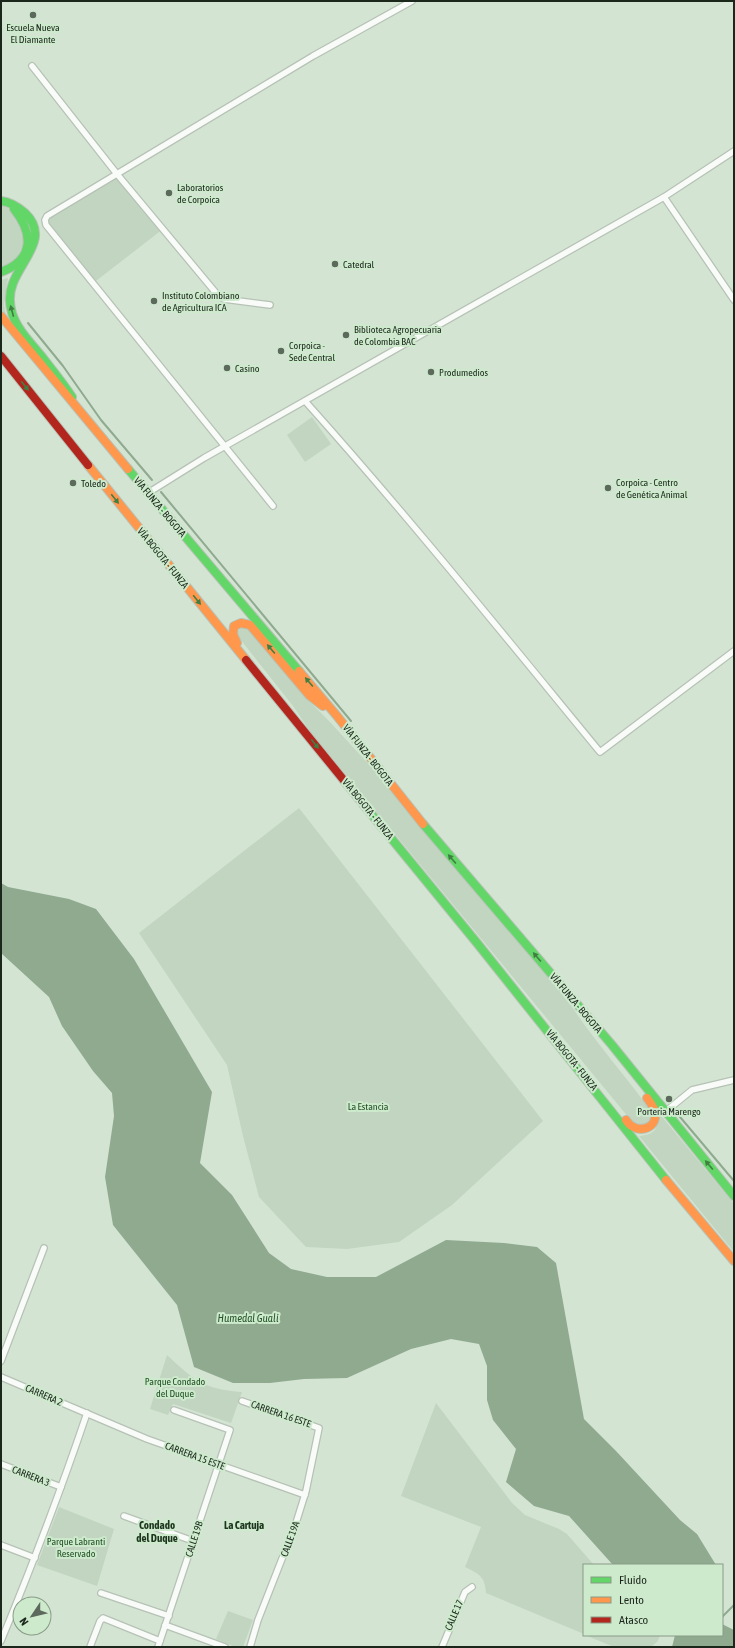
<svg xmlns="http://www.w3.org/2000/svg" width="735" height="1648" font-family="'Asap Condensed',sans-serif">
	<style>
		.green { fill: #c1d5c1 }
		.water { fill: #8faa8f }
		.lines { fill: none; stroke-linecap: round; stroke-linejoin: round }
		.stream { stroke: #8faa8f; stroke-width: 2 }
		.street-casing { stroke: #b6c2b5; stroke-width: 8 }
		.fast-casing { stroke: #b6c2b5; stroke-width: 10 }
		.slow-casing { stroke: #b6c2b5; stroke-width: 10 }
		.jam-casing { stroke: #b6c2b5; stroke-width: 10 }
		.street { stroke: #f9fbf8; stroke-width: 5.5 }
		.fast { stroke: #63d668; stroke-width: 8 }
		.slow { stroke: #ff974d; stroke-width: 8 }
		.jam { stroke: #b3261e; stroke-width: 8 }
		.oneway { fill: #407e42 }
		.poi-dot { fill: #5c695c; stroke: #ceeacd; stroke-width: 1.5 }
		.labels { text-anchor: middle; dominant-baseline: central; stroke-width: 4; stroke-linejoin: round; paint-order: stroke }
		.poi-label { font-size: 10px; fill: #1c271c; stroke: #ceeacd; text-anchor: start }
		.street-label { font-size: 10px; fill: #1c271c; stroke: #ceeacd }
		.park-label { font-size: 10px; fill: #215024; stroke: #ceeacd }
		.water-label { font-size: 11px; font-style: italic; fill: #235327; stroke: #ceeacd }
		.neighbourhood-label { font-size: 11px; font-weight: bold; fill: #1d341e; stroke: #ceeacd }
	</style>
	<rect width="100%" height="100%" fill="#d4e4d3"/>
	<!-- green -->
	<g class="green">
		<polygon points="117,174 163,229 92,284 46,225 47,216"/>
		<polygon points="1,205 12,210 25,227 25,248 14,265 1,270"/>
		<polygon points="8,278 4,305 6,315 1,309 1,280"/>
		<polygon points="312,417 331,444 305,462 287,435"/>
		<path d="M241,627h6l57,69 26,26 43,47 65,80 57,63 77,95c24,36 53,68 78,103 2,9 -1,12 -9,16l-7,-2 -324,-393 -17,-25 -53,-67c-3,-4 -3,-8 1,-12z"/>
		<polygon points="299,808 543,1121 452,1205 399,1242 347,1249 306,1247 259,1197 243,1136 227,1065 139,933"/>
		<path d="M658,1112l76,92v48l-95,-116c16,-1 20,-8 19,-24z"/>
		<path d="M167,1355c28,26 36,34 75,37l-11,31 -58,-19 -5,11 -18,-6z"/>
		<path d="M436,1403l76,100 13,12 34,14 8,5 27,31h-10v69l-98,-41c-1,-17 -7,-19 -21,-26l16,-40 -80,-31z"/>
		<polygon points="59,1507 114,1529 97,1586 37,1565"/>
		<polygon points="228,1611 253,1620 243,1647 235,1647 216,1639"/>
		<polygon points="585,1635 660,1635 658,1641 651,1647 614,1647"/>
	</g>
	<!-- water -->
	<g class="water">
		<polygon points="1,883 8,887 69,899 96,909 134,959 212,1092 200,1163 232,1195 269,1253 291,1269 327,1277 376,1277 446,1240 504,1243 537,1247 556,1263 584,1419 616,1451 680,1520 697,1534 716,1565 613,1565 569,1516 534,1506 506,1482 516,1449 493,1420 487,1400 487,1366 479,1344 451,1339 411,1349 347,1378 304,1379 270,1383 233,1383 194,1367 177,1305 113,1225 105,1177 114,1116 112,1093 93,1071 62,1026 49,997 1,953"/>
		<polygon points="722,1624 734,1630 734,1647 672,1647 675,1635 722,1635"/>
	</g>
	<g class="lines">
		<!-- stream -->
		<g class="stream">
			<polyline points="28,323 63,366 101,420 152,480"/>
			<polyline points="161,492 351,721"/>
			<polyline points="675,1111 734,1181"/>
			<polyline points="722,1617 734,1605"/>
		</g>
		<!-- street casing -->
		<g class="street-casing">
			<g id="street">
				<polyline points="32,66 117,174 216,293 224,299 270,305"/>
				<polyline points="664,197 734,300"/>
				<path d="M305,401c102,114 198,233 295,351l134,-101"/>
				<polyline points="148,493 204,458 664,197 734,151"/>
				<polyline points="273,506 46,225 45,220 47,216 313,56 412,1"/>
				<polyline points="665,1112 692,1090 734,1080"/>
				<polyline points="1,1361 44,1248"/>
				<polyline points="1,1377 147,1439 305,1495"/>
				<polyline points="242,1401 319,1428 306,1491 296,1523 258,1620 250,1647"/>
				<polyline points="1,1464 61,1487"/>
				<polyline points="124,1516 193,1541"/>
				<polyline points="1,1545 35,1558"/>
				<polyline points="101,1593 169,1616"/>
				<polyline points="165,1625 225,1647"/>
				<path d="M1,1641c31,-75 60,-151 86,-228"/>
				<polyline points="90,1647 100,1621 103,1618 160,1641"/>
				<polyline points="158,1647 230,1430 174,1410"/>
				<polyline points="442,1647 465,1592 472,1587"/>
			</g>
		</g>
		<!-- fast casing -->
		<g class="fast-casing">
			<g id="fast">
				<path d="M1,201c9,1 17,6 24,12 25,24 -3,46 -12,70 -4,10 -4,20 -1,30 5,17 20,31 31,45 10,13 20,25 29,39"/>
				<path d="M1,272c33,-12 33,-38 13,-63"/>
				<polyline points="128,469 299,671"/>
				<polyline points="364,805 477,943 666,1180"/>
				<polyline points="423,824 612,1045 734,1196"/>
			</g>
		</g>
		<!-- slow casing -->
		<g class="slow-casing">
			<g id="slow">
				<polyline points="1,316 128,469"/>
				<polyline points="88,465 246,660"/>
				<polyline points="237,643 233,634 234,626 241,623 250,625 309,695 323,706"/>
				<polyline points="299,671 337,716 423,824"/>
				<path d="M626,1120c9,15 32,10 29,-8 -1,-5 -5,-10 -8,-14"/>
				<polyline points="666,1180 734,1261"/>
			</g>
		</g>
		<!-- jam casing -->
		<g class="jam-casing">
			<g id="jam">
				<polyline points="1,356 88,465"/>
				<polyline points="246,660 364,805"/>
			</g>
		</g>
		<!-- street -->
		<use href="#street" class="street"/>
		<!-- fast -->
		<use href="#fast" class="fast"/>
		<!-- slow -->
		<use href="#slow" class="slow"/>
		<!-- jam -->
		<use href="#jam" class="jam"/>
	</g>
	<!-- one-way arrows -->
	<defs><path id="oneway-solid" d="M-6-.8H1V-3.2L6.5 0L1 3.2V.8H-6Z"/></defs>
	<g class="oneway">
		<use href="#oneway-solid" transform="translate(12 311) rotate(-105)"/>
		<use href="#oneway-solid" transform="translate(25 386) rotate(51)"/>
		<use href="#oneway-solid" transform="translate(115 499) rotate(52)"/>
		<use href="#oneway-solid" transform="translate(197 600) rotate(51)"/>
		<use href="#oneway-solid" transform="translate(271 649) rotate(-130)"/>
		<use href="#oneway-solid" transform="translate(309 682) rotate(-130)"/>
		<use href="#oneway-solid" transform="translate(315 744) rotate(51)"/>
		<use href="#oneway-solid" transform="translate(452 859) rotate(-131)"/>
		<use href="#oneway-solid" transform="translate(537 957) rotate(-131)"/>
		<use href="#oneway-solid" transform="translate(709 1165) rotate(-130)"/>
	</g>
	<!-- markers -->
	<g class="poi-dot">
		<circle cx="33" cy="15" r="4"/>
		<circle cx="169" cy="193" r="4"/>
		<circle cx="335" cy="264" r="4"/>
		<circle cx="154" cy="301" r="4"/>
		<circle cx="346" cy="335" r="4"/>
		<circle cx="281" cy="351" r="4"/>
		<circle cx="227" cy="368" r="4"/>
		<circle cx="431" cy="372" r="4"/>
		<circle cx="73" cy="483" r="4"/>
		<circle cx="608" cy="488" r="4"/>
		<circle cx="669" cy="1099" r="4"/>
	</g>
	<g class="labels">
		<!-- poi labels -->
		<g class="poi-label">
			<text x="33" y="27" text-anchor="middle">Escuela Nueva<tspan x="33" dy="12">El Diamante</tspan></text>
			<text x="177" y="187">Laboratorios<tspan x="177" dy="12">de Corpoica</tspan></text>
			<text x="343" y="264">Catedral</text>
			<text x="162" y="295">Instituto Colombiano<tspan x="162" dy="12">de Agricultura ICA</tspan></text>
			<text x="354" y="329">Biblioteca Agropecuaria<tspan x="354" dy="12">de Colombia BAC</tspan></text>
			<text x="289" y="345">Corpoica -<tspan x="289" dy="12">Sede Central</tspan></text>
			<text x="235" y="368">Casino</text>
			<text x="439" y="372">Produmedios</text>
			<text x="616" y="482">Corpoica - Centro<tspan x="616" dy="12">de Genética Animal</tspan></text>
			<text x="81" y="483">Toledo</text>
			<text x="669" y="1111" text-anchor="middle">Porteria Marengo</text>
		</g>
		<!-- street labels -->
		<g class="street-label">
			<text transform="translate(160 507) rotate(50)">VÍA FUNZA - BOGOTA</text>
			<text transform="translate(163 558) rotate(51)">VÍA BOGOTA - FUNZA</text>
			<text transform="translate(368 755) rotate(52)">VÍA FUNZA - BOGOTA</text>
			<text transform="translate(368 809) rotate(51)">VÍA BOGOTA - FUNZA</text>
			<text transform="translate(576 1003) rotate(50)">VÍA FUNZA - BOGOTA</text>
			<text transform="translate(572 1060) rotate(51)">VÍA BOGOTA - FUNZA</text>
			<text transform="translate(44 1395) rotate(23)">CARRERA 2</text>
			<text transform="translate(281 1414) rotate(19)">CARRERA 16 ESTE</text>
			<text transform="translate(195 1456) rotate(20)">CARRERA 15 ESTE</text>
			<text transform="translate(31 1476) rotate(21)">CARRERA 3</text>
			<text transform="translate(194 1539) rotate(-72)">CALLE 19B</text>
			<text transform="translate(290 1539) rotate(-70)">CALLE 19A</text>
			<text transform="translate(454 1615) rotate(-67)">CALLE 17</text>
		</g>
		<!-- park labels -->
		<g class="park-label">
			<text x="368" y="1106">La Estancia</text>
			<text x="175" y="1381">Parque Condado<tspan x="175" dy="12">del Duque</tspan></text>
			<text x="76" y="1541">Parque Labranti<tspan x="76" dy="12">Reservado</tspan></text>
		</g>
		<!-- water labels -->
		<g class="water-label">
			<text x="248" y="1318">Humedal Gualí</text>
		</g>
		<!-- neighbourhood labels -->
		<g class="neighbourhood-label">
			<text x="157" y="1525">Condado<tspan x="157" dy="13">del Duque</tspan></text>
			<text x="244" y="1525">La Cartuja</text>
		</g>
	</g>
	<!-- border -->
	<rect width="735" height="1648" fill="none" stroke="#1c271c" stroke-width="4"/>
	<!-- legend -->
	<rect x="583" y="1564" width="140" height="72" fill="#ceeacd" stroke="#879c86"/>
	<rect x="591" y="1577" width="20" height="6" fill="#63d668" stroke="#879c86"/>
	<text x="619" y="1584" font-size="12" fill="#1c271c">Fluido</text>
	<rect x="591" y="1597" width="20" height="6" fill="#ff974d" stroke="#879c86"/>
	<text x="619" y="1604" font-size="12" fill="#1c271c">Lento</text>
	<rect x="591" y="1617" width="20" height="6" fill="#b3261e" stroke="#879c86"/>
	<text x="619" y="1624" font-size="12" fill="#1c271c">Atasco</text>
	<!-- north arrow -->
	<g transform="translate(32 1616) rotate(235)"><circle r="19" fill="#ceeacd" stroke="#879c86"/>
	<path d="M0-3L7 15L0 10L-7 15Z" fill="#5c695c"/>
	<text y="-6" font-size="11" font-weight="bold" text-anchor="middle" fill="#1c271c">N</text>
	</g>
</svg>
